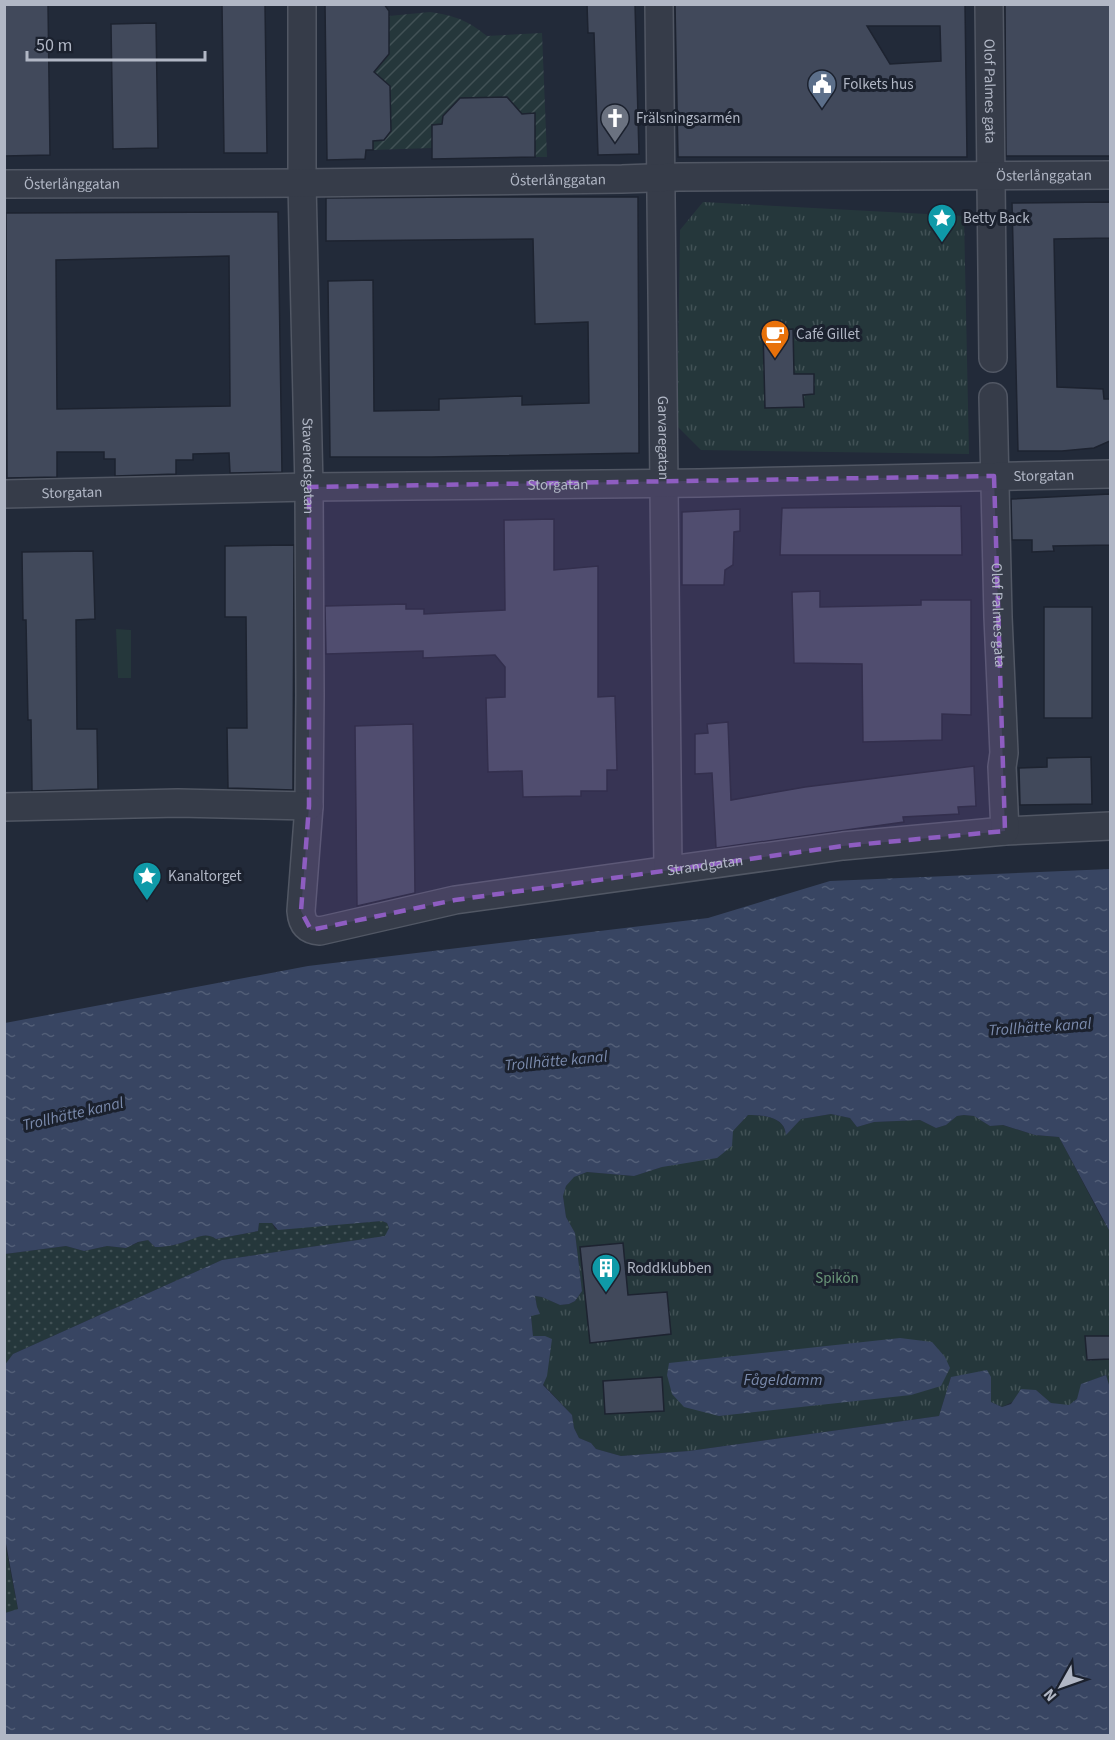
<svg xmlns="http://www.w3.org/2000/svg" width="1115" height="1740" font-family="'Source Sans 3',sans-serif">
	<style>
		.grass { fill: url(#grass-dots) }
		.park { fill: url(#park-tufts) }
		.garden { fill: url(#garden-furrows) }
		.pitch { fill: #25373b }
		.water { fill: url(#water-ripples) }
		.building { fill: #41495b; stroke: #1d2330; stroke-width: 1.5; fill-rule: evenodd }
		.lines { fill: none; stroke-linecap: round; stroke-linejoin: round }
		.street-casing { stroke: #515764; stroke-width: 30 }
		.street { stroke: #363c49; stroke-width: 27 }
		.marked { fill: #8e5dc1; fill-opacity: 0.2; stroke: #8e5dc1; stroke-width: 4.5; stroke-dasharray: 12 8; stroke-linejoin: round }
		.labels { text-anchor: middle; dominant-baseline: central; stroke-width: 6; stroke-linejoin: round; paint-order: stroke }
		.poi-label { font-size: 15px; fill: #b1b7c5; stroke: #1b212e; text-anchor: start }
		.street-label { font-size: 15px; fill: #b1b7c5; stroke: #1b212e }
		.park-label { font-size: 15px; fill: #699578; stroke: #1b212e }
		.water-label { font-size: 16px; font-style: italic; fill: #7a8aac; stroke: #1b212e }
	</style>
	<defs>
		<pattern id="grass-dots" width="8" height="8" patternUnits="userSpaceOnUse" patternTransform="scale(1.5)"><rect width="8" height="8" fill="#25373b"/><path d="M2 2h.1M6 6h.1" fill="none" stroke="#425256" stroke-width="1.8" stroke-linecap="round"/></pattern>
		<pattern id="park-tufts" width="24" height="20" patternUnits="userSpaceOnUse" patternTransform="scale(1.5)"><rect width="24" height="20" fill="#25373b"/><path d="M3 7l-1-3M5 7V3M7 7l1-3M15 17l-1-3M17 17v-4M19 17l1-3" fill="none" stroke="#425256"/></pattern>
		<pattern id="garden-furrows" width="10" height="10" patternUnits="userSpaceOnUse" patternTransform="scale(1.5)"><rect width="10" height="10" fill="#25373b"/><path d="M-1 1l2-2M0 10L10 0M9 11l2-2" fill="none" stroke="#425256"/></pattern>
		<pattern id="water-ripples" width="26" height="14" patternUnits="userSpaceOnUse" patternTransform="scale(1.5)"><rect width="26" height="14" fill="#384562"/><path d="M2 4q2-2 4 0t4 0M15 11q2-2 4 0t4 0" fill="none" stroke="#525e77"/></pattern>
	</defs>
	<rect width="100%" height="100%" fill="#222a39"/>
	<!-- grass -->
	<g class="grass">
		<path d="M382,1221l5,2 2,5 -3,8 -164,24 -209,94 -8,12v-112l61,-8 18,5 23,-5 19,2 13,-6 9,-2 7,7c9,0 21,-2 29,-5 12,-4 20,-11 32,-3l42,-8 1,-8h13l3,6z"/>
		<polygon points="4,1538 18,1610 5,1613 4,1613"/>
	</g>
	<!-- park -->
	<g class="park">
		<polygon points="703,202 964,216 969,454 701,450 677,426 680,230"/>
		<path d="M831,1114l19,4 7,9 17,-5 46,-2 16,8 10,-3 11,-9 7,-1 10,1 16,10 12,-1 33,10 24,2 41,78 10,17v156l-4,-13 -24,9 -5,15 -8,7 -18,-3 -15,-13 -34,17 -11,-5v-25h-40l-12,39 -250,35 -68,5 -25,-7 -5,-6 -12,-5 -5,-10 -2,-13 -29,-31 2,-48h-12l-2,-20 6,-9 -2,-11 7,1 18,8 9,-1 6,-3 7,-10 -7,-58 -9,-16 -3,-22 3,-9 7,-9 14,-5 47,4 28,-9 71,-36 15,-16c14,0 35,1 38,19l15,-15z"/>
	</g>
	<!-- garden -->
	<path class="garden" d="M430,12c26,4 37,8 57,24l55,-3 5,124h-12v-43h-21l1,-7 -9,-10 -46,1 -10,16 -7,1 -1,9 -10,1v23l-59,2v-9l11,-1 7,-9 -21,-57 19,-58z"/>
	<!-- pitch -->
	<polygon class="pitch" points="116,629 131,630 131,678 118,678"/>
	<!-- water -->
	<g class="water">
		<path d="M1110,869v363l-51,-95 -24,-2 -32,-10 -13,1 -16,-10 -10,-1 -7,1 -11,9 -10,3 -16,-8 -46,2 -17,5 -7,-9 -19,-4 -30,5 -15,16c-1,-19 -24,-20 -38,-20l-15,16 -1,15 -15,12 -55,9 -28,9 -47,-4 -13,5 -8,9 -3,10 3,21 9,16 7,58 -7,10 -6,3 -9,1 -18,-8 -7,-1 2,11 3,7 -9,2 2,20h12l7,3 -5,37 -4,9 29,30 2,13 5,10 12,5 5,6 25,7 68,-5 250,-35 12,-39 36,-7 4,7v25l11,5 9,-3 10,-15 15,1 15,13 18,2 8,-6 4,-15 25,-9 4,13v347h-1105v-122l13,-4 -13,-71 -1,-172 9,-12 209,-94 163,-24 4,-8 -2,-5 -5,-2 -104,9 -6,-7h-13l-1,8 -42,8c-12,-8 -20,0 -32,3 -8,3 -20,5 -29,5l-7,-7 -10,2 -12,6 -19,-2 -23,5 -18,-5 -61,8v-231l303,-57 400,-48 122,-37z"/>
		<polygon points="900,1338 932,1342 945,1357 950,1368 941,1386 911,1395 719,1416 684,1407 672,1394 667,1375 669,1363"/>
	</g>
	<!-- building -->
	<g class="building">
		<polygon points="4,4 48,4 50,155 4,156"/>
		<polygon points="222,4 265,4 267,153 224,153"/>
		<polygon points="325,4 384,4 389,11 389,54 374,72 390,86 391,131 384,140 373,141 373,150 366,150 365,159 327,160"/>
		<polygon points="587,4 635,4 639,154 598,155 594,33 588,33"/>
		<path d="M675,4h290l2,153h-289zM867,26h73l1,35 -51,3z"/>
		<polygon points="1005,4 1110,4 1110,156 1006,156"/>
		<polygon points="156,23 158,148 113,149 111,24"/>
		<polygon points="507,97 522,114 535,113 535,157 432,159 432,125 442,124 443,116 460,98"/>
		<polygon points="465,197 638,197 639,453 432,457 330,457 328,281 373,280 374,411 439,410 439,399 522,396 522,405 589,403 588,322 535,324 533,239 326,241 326,198"/>
		<polygon points="1110,202 1110,238 1054,239 1057,387 1103,389 1104,399 1110,399 1110,441 1094,448 1062,451 1018,451 1012,203"/>
		<path d="M278,212l4,260 -52,1 -1,-20 -36,1v6h-17v14l-61,2v-17h-11v-7h-47v25l-50,1 -1,-265zM229,256l1,150 -173,3 -1,-149z"/>
		<polygon points="793,329 794,374 814,374 814,394 803,395 804,407 765,408 763,330"/>
		<polygon points="1110,494 1110,545 1053,546 1054,551 1032,552 1032,540 1012,540 1011,499"/>
		<polygon points="961,506 962,555 780,555 782,508"/>
		<polygon points="740,509 740,531 734,532 733,565 725,570 724,585 682,585 682,512"/>
		<polygon points="554,519 554,570 598,566 598,697 615,696 617,770 607,770 607,791 581,791 581,796 523,797 522,771 488,772 486,698 505,697 505,667 495,655 423,658 423,651 326,654 325,606 406,604 406,609 424,609 424,614 505,610 504,520"/>
		<polygon points="294,545 293,790 228,788 227,728 247,728 246,617 225,617 225,546"/>
		<polygon points="93,551 95,619 76,620 77,729 97,729 98,789 32,791 31,720 28,720 26,620 23,620 22,552"/>
		<polygon points="820,591 820,607 921,605 921,600 971,600 971,715 942,714 942,740 863,742 862,664 794,663 792,592"/>
		<rect x="1044" y="607" width="48" height="111"/>
		<polygon points="728,722 731,800 805,787 974,766 976,806 958,807 959,814 903,817 904,822 716,848 712,773 695,774 695,734 708,733 707,724"/>
		<polygon points="413,724 415,893 357,906 355,726"/>
		<polygon points="1091,757 1092,804 1020,805 1019,768 1047,767 1047,758"/>
		<polygon points="623,1243 628,1295 667,1292 671,1334 590,1343 580,1247"/>
		<polygon points="1085,1336 1110,1336 1110,1359 1087,1360"/>
		<polygon points="662,1377 664,1411 605,1414 603,1381"/>
	</g>
	<g class="lines">
		<!-- street casing -->
		<g class="street-casing">
			<g id="street">
				<path id="s1" d="M302,4v179l7,304 1,208 -1,111 -8,105c1,13 6,19 19,20l135,-31 388,-54 162,-15 105,-5"/>
				<path id="s2" d="M659,4l9,866"/>
				<path id="s3" d="M989,4l4,354"/>
				<path id="s4" d="M4,184l298,-1 320,-4 57,-2 431,-2"/>
				<path id="s5" d="M993,397l5,220 6,136 -2,14 3,64"/>
				<path id="s6" d="M4,494l305,-7 390,-4 411,-9"/>
				<polyline points="4,807 178,803 309,806"/>
			</g>
		</g>
		<!-- street -->
		<use href="#street" class="street"/>
	</g>
	<!-- marked area -->
	<path class="marked" d="M994,476l11,355 -162,15 -388,54 -144,30 -10,-19 8,-105v-319z"/>
	<!-- icons -->
	<defs>
		<g id="civic-pin" transform="scale(1.5)"><path d="M0 17L-7.5 6A9.5 9.5 0 1 1 7.5 6Z" fill="#5c6f8a" stroke="#1b212e"/><path d="M-.6-6.5H3V-4.5H.6V-3L4-1V1h2V6H-6V1h2V-1L-.6-3ZM-1.2 2.5V6h2.4V2.5Z" fill="#fff"/></g>
		<g id="church-pin" transform="scale(1.5)"><path d="M0 17L-7.5 6A9.5 9.5 0 1 1 7.5 6Z" fill="#6b7280" stroke="#1b212e"/><path d="M-1.2-6h2.4v3.5h3.3v2.4h-3.3V6h-2.4V-.1h-3.3v-2.4h3.3Z" fill="#fff"/></g>
		<g id="sight-pin" transform="scale(1.5)"><path d="M0 17L-7.5 6A9.5 9.5 0 1 1 7.5 6Z" fill="#0f9aa8" stroke="#1b212e"/><path d="M0-6L1.8-2.2L6-1.7L2.9 1.2L3.7 5.4L0 3.3L-3.7 5.4L-2.9 1.2L-6-1.7L-1.8-2.2Z" fill="#fff"/></g>
		<g id="cafe-pin" transform="scale(1.5)"><path d="M0 17L-7.5 6A9.5 9.5 0 1 1 7.5 6Z" fill="#e8710a" stroke="#1b212e"/><path d="M-5.5-4.5H6V0H3Q3 3.5 0 3.5H-2.5Q-5.5 3.5-5.5 0ZM3-3.2v2h1.7v-2ZM-6 4.5H4V6H-6Z" fill="#fff"/></g>
		<g id="building-pin" transform="scale(1.5)"><path d="M0 17L-7.5 6A9.5 9.5 0 1 1 7.5 6Z" fill="#0f9aa8" stroke="#1b212e"/><path d="M-4-6H4V6H1V3H-1V6H-4ZM-2.5-4.3h1.7v1.8h-1.7ZM.8-4.3h1.7v1.8H.8ZM-2.5-1h1.7V.8h-1.7ZM.8-1h1.7V.8H.8Z" fill="#fff"/></g>
	</defs>
	<g fill-rule="evenodd">
		<use href="#civic-pin" x="822" y="84"/>
		<use href="#church-pin" x="615" y="118"/>
		<use href="#sight-pin" x="942" y="218"/>
		<use href="#cafe-pin" x="775" y="334"/>
		<use href="#sight-pin" x="147" y="876"/>
		<use href="#building-pin" x="606" y="1268"/>
	</g>
	<g class="labels">
		<!-- poi labels -->
		<g class="poi-label">
			<text x="843" y="84">Folkets hus</text>
			<text x="636" y="118">Frälsningsarmén</text>
			<text x="963" y="218">Betty Back</text>
			<text x="796" y="334">Café Gillet</text>
			<text x="168" y="876">Kanaltorget</text>
			<text x="627" y="1268">Roddklubben</text>
		</g>
		<!-- street labels -->
		<g class="street-label">
			<text stroke="none"><textPath href="#s3" startOffset="87">Olof Palmes gata</textPath></text>
			<text stroke="none"><textPath href="#s4" startOffset="1040">Österlånggatan</textPath></text>
			<text stroke="none"><textPath href="#s4" startOffset="554">Österlånggatan</textPath></text>
			<text stroke="none"><textPath href="#s4" startOffset="68">Österlånggatan</textPath></text>
			<text stroke="none"><textPath href="#s2" startOffset="434">Garvaregatan</textPath></text>
			<text stroke="none"><textPath href="#s1" startOffset="462">Staveredsgatan</textPath></text>
			<text stroke="none"><textPath href="#s6" startOffset="1040">Storgatan</textPath></text>
			<text stroke="none"><textPath href="#s6" startOffset="554">Storgatan</textPath></text>
			<text stroke="none"><textPath href="#s6" startOffset="68">Storgatan</textPath></text>
			<text stroke="none"><textPath href="#s5" startOffset="218">Olof Palmes gata</textPath></text>
			<text stroke="none"><textPath href="#s1" startOffset="1329">Strandgatan</textPath></text>
		</g>
		<!-- park labels -->
		<g class="park-label">
			<text x="837" y="1278">Spikön</text>
		</g>
		<!-- water labels -->
		<g class="water-label">
			<text transform="translate(1040 1027) rotate(-4)">Trollhätte kanal</text>
			<text transform="translate(556 1061) rotate(-5)">Trollhätte kanal</text>
			<text transform="translate(73 1114) rotate(-13)">Trollhätte kanal</text>
			<text x="783" y="1380">Fågeldamm</text>
		</g>
	</g>
	<!-- border -->
	<rect width="1115" height="1740" fill="none" stroke="#b1b7c5" stroke-width="12"/>
	<!-- north arrow -->
	<g transform="translate(1061 1686) rotate(230)" stroke="#1b212e" stroke-width="4.5" paint-order="stroke">
	<path d="M0-4.5L10 22L0 15L-10 22Z" fill="#b1b7c5"/>
	<text y="-9" font-size="16" font-weight="bold" text-anchor="middle" fill="#b1b7c5">N</text>
	</g>
	<!-- scale -->
	<path d="M27 51v9h178v-9" fill="none" stroke="#b1b7c5" stroke-width="3"/>
	<text x="36" y="51" font-size="18" fill="#b1b7c5" stroke="#1b212e" stroke-width="4.5" paint-order="stroke">50 m</text>
</svg>
